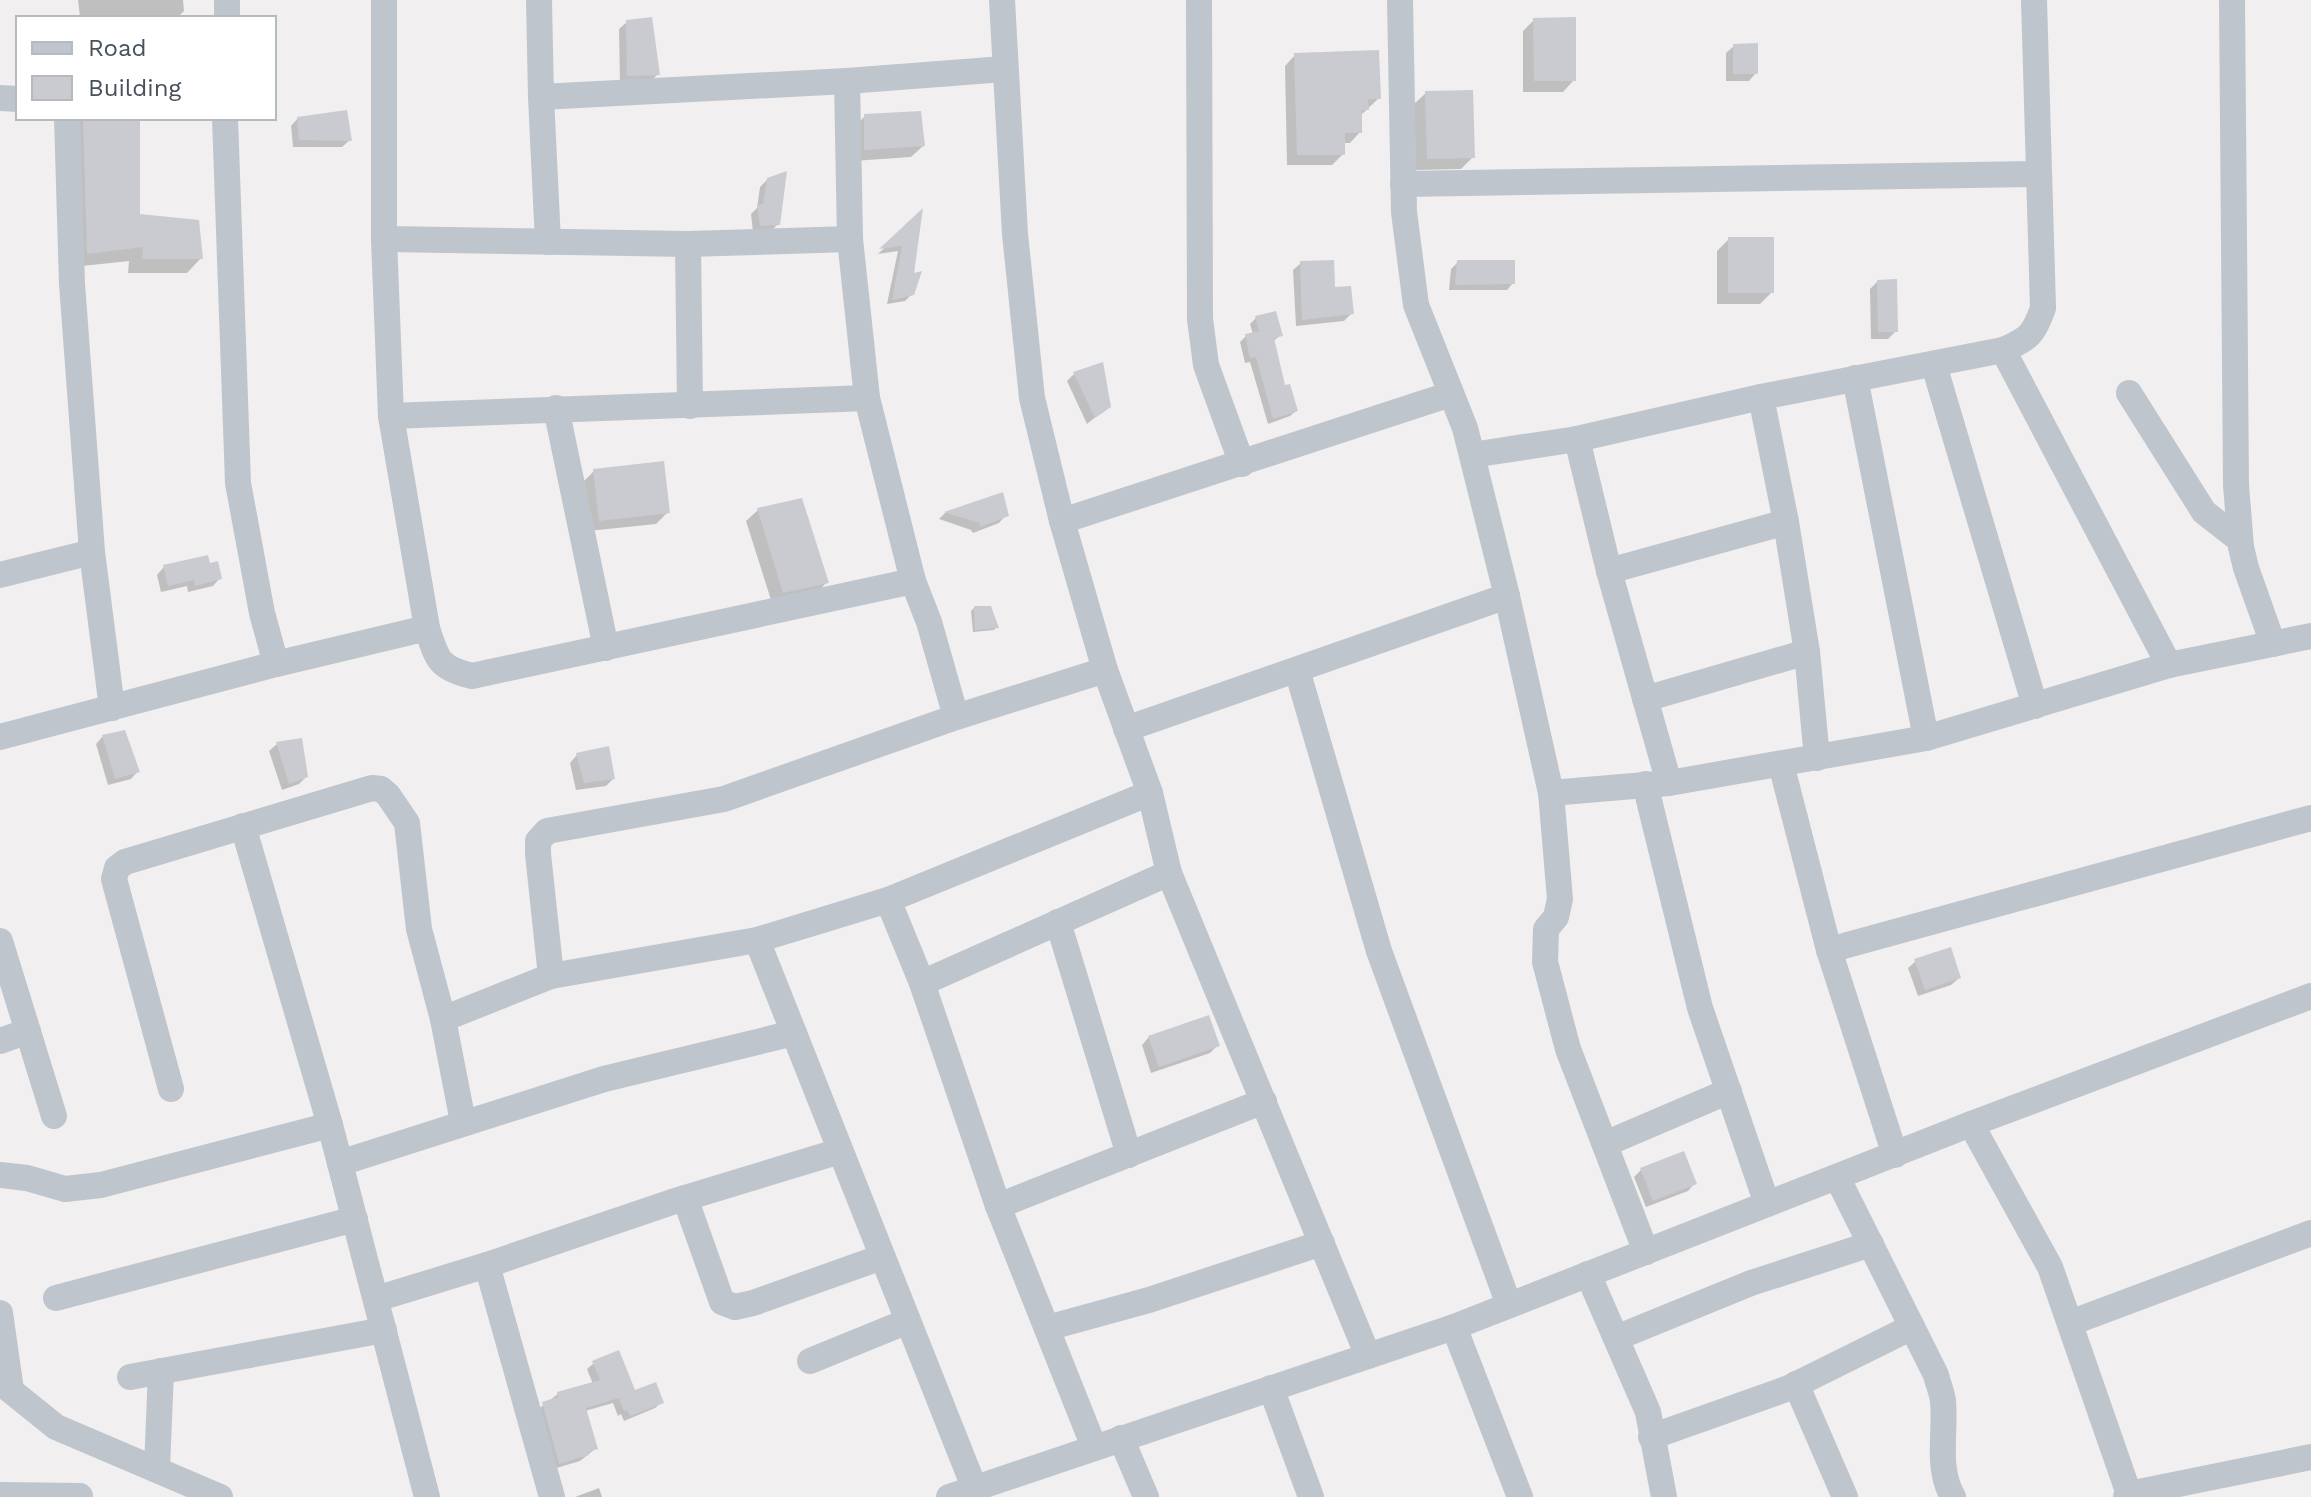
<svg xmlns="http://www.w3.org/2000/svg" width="2311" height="1497" font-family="'Work Sans',sans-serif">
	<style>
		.shadow { fill: #0003 }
		.building { fill: #c9cbd1 }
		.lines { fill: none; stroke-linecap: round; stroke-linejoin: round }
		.street { stroke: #bec5cd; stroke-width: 26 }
	</style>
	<rect width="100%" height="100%" fill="#f1efef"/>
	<!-- shadow -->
	<g class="shadow">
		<polygon points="78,0 183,0 184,11 177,18 85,18 80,17"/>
		<polygon points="1534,20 1574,80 1563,92 1523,92 1523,31"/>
		<polygon points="627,22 658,74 651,81 620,83 619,29"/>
		<polygon points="1734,46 1756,73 1749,81 1726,81 1726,53"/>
		<polygon points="1295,55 1379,98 1360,116 1360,132 1350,143 1343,143 1343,154 1332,165 1287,165 1285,66"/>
		<polygon points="1426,93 1473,157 1461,169 1416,170 1414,104"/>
		<polygon points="865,116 923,146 911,157 853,161 853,128"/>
		<polygon points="81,118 138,118 138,216 201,258 187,273 128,273 129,261 73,267 68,131"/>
		<polygon points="298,118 350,140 342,147 293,147 291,126"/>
		<polygon points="768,179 778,224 770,232 753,232 751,214 757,208 760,187"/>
		<polygon points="920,213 912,294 905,301 887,304 898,251 878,254"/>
		<polygon points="1729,239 1772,292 1760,304 1717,304 1717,251"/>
		<polygon points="1458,262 1513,283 1507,290 1449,290 1451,269"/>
		<polygon points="1301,263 1334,290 1352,313 1344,321 1296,326 1293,270"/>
		<polygon points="1877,282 1896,331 1888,339 1871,339 1870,289"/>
		<polygon points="1256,318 1281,335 1272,342 1284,388 1296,411 1290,416 1268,424 1250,362 1245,363 1240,342 1246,336 1253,334 1250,324"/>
		<polygon points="1101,364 1109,406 1087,424 1067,381 1074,374"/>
		<polygon points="594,471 668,512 656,524 588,531 582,483"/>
		<polygon points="1001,494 1006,515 999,523 973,533 971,530 939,519 945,513"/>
		<polygon points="758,510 827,582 816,594 772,603 746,521"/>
		<polygon points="209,565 220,578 213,586 188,592 187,586 161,592 157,575 164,567"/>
		<polygon points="974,608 997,627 994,630 973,632 971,611"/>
		<polygon points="103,736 138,771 131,779 108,785 96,744"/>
		<polygon points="277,744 306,777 299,784 282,790 269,751"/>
		<polygon points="577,755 613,779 606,786 576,790 570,763"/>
		<polygon points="1916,961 1959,978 1951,985 1918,996 1908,968"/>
		<polygon points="1149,1037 1217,1046 1210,1053 1151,1073 1142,1045"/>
		<polygon points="1641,1170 1695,1183 1688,1191 1646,1207 1634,1177"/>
		<polygon points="594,1363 634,1392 662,1402 655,1408 624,1421 621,1414 618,1416 613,1403 585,1411 595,1449 580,1461 553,1469 537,1410 558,1394 593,1384 587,1369"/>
		<polygon points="599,1488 602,1497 575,1497"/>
	</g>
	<!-- building -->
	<g class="building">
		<polygon points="652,17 660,75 627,76 626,20"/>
		<polygon points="1576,17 1576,81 1534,81 1533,18"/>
		<polygon points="1758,43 1758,74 1733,74 1733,44"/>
		<polygon points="1379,50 1381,99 1368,99 1369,110 1362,110 1362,133 1345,133 1345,155 1297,155 1294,53"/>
		<polygon points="1473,90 1475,158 1427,159 1425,91"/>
		<polygon points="347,110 352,141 299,140 297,117"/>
		<polygon points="921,111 925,146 864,150 864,114"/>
		<polygon points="83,118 140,118 140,214 199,220 203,259 142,259 143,247 87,254"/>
		<polygon points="787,171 780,225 760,226 757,205 763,204 767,178"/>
		<polygon points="923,208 914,273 922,271 914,295 892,300 902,246 879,249"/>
		<rect x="1728" y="237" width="46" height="56"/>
		<polygon points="1334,260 1335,287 1351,286 1354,314 1302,320 1300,261"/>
		<polygon points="1457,260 1515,260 1515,284 1455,285"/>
		<polygon points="1897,279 1898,332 1878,332 1877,280"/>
		<polygon points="1276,311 1283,336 1274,338 1285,385 1290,384 1298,411 1273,419 1256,357 1250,358 1245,334 1259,331 1255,316"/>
		<polygon points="1103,362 1111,407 1095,418 1073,372"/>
		<polygon points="664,461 670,513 599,521 593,469"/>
		<polygon points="1003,492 1009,516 980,527 979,523 944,512"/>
		<polygon points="802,498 829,583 783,593 757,508"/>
		<polygon points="208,555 210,563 218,561 222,579 195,586 194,580 168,586 163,565"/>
		<polygon points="974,606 991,606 999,628 975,630"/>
		<polygon points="125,730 140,772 115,779 102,735"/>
		<polygon points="302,738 308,777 289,784 276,742"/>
		<polygon points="609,746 615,779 584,783 576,753"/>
		<polygon points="1951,947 1961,978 1925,990 1914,959"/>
		<polygon points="1209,1015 1220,1046 1159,1067 1148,1036"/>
		<polygon points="1684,1151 1697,1184 1653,1201 1640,1168"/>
		<polygon points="619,1350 635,1390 656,1382 664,1403 630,1416 627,1410 624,1411 619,1398 586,1408 598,1449 588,1452 589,1455 559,1464 542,1402 558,1397 557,1392 600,1380 592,1361"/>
	</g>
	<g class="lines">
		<!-- street -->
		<g class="street">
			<path d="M384,0v239l7,177 36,212c10,31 11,40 45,48l441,-95"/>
			<polyline points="539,0 541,97 548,242"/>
			<polyline points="1002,0 1015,234 1032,398 1062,521 1105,670 1150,793 1169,873 1368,1356"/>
			<polyline points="1199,0 1200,319 1206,365 1242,464"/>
			<polyline points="1400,0 1404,212 1416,305 1465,428 1507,596 1551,793 1560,899 1556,917 1546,929 1545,962 1568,1049 1646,1252"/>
			<polyline points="2232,0 2236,485 2241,547 2246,568 2273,644"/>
			<polyline points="227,18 227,0"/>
			<polyline points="847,81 850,239 867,398 913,581 929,622 956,717"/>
			<polyline points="541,97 847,81 1004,69"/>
			<polyline points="0,98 18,99"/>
			<polyline points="67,118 72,284 92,552 112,708"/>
			<polyline points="225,118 238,483 262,613 276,664"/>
			<polyline points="1403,184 2037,174"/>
			<polyline points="384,239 688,244 850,239"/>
			<polyline points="688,244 690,406"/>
			<polyline points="2003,350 2169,665"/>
			<polyline points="1934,365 2035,706"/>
			<polyline points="1855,378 1926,738"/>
			<polyline points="2129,393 2204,512 2240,540"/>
			<polyline points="1761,397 1786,522 1807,652 1817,758"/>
			<polyline points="556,408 606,648"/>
			<polyline points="391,416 867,398"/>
			<polyline points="1577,439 1609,571 1669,783"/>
			<path d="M1472,455l105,-16 184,-42 242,-47c26,-11 31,-16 40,-42l-9,-308"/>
			<polyline points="1062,521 1451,394"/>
			<polyline points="1609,571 1786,522"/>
			<polyline points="0,575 92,552"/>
			<polyline points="1297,670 1379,951 1509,1305"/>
			<polyline points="1645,699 1807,652"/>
			<polyline points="1126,729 1507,596"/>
			<polyline points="0,737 276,664 427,628"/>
			<polyline points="1781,764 1829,950 1895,1155"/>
			<polyline points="1645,784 1700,1008 1767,1204"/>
			<polyline points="1551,793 1669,783 1926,738 2169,665 2311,636"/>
			<polyline points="243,826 330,1125 427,1497"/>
			<polyline points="888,900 922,983 998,1206 1094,1447"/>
			<polyline points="1058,922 1129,1155"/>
			<polyline points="757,940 978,1497"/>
			<polyline points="0,941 54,1116"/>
			<polyline points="1829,950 2311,818"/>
			<polyline points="551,976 538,854 538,841 547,831 724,799 956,717 1105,670"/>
			<polyline points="922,983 1169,873"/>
			<polyline points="443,1019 551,976 757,940 888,900 1150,793"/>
			<polyline points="0,1041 28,1031"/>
			<polyline points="171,1089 114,879 117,868 125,862 372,788 381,789 388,795 407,823 419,929 443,1019 463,1122"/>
			<polyline points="1971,1124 2050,1267 2130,1497"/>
			<polyline points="1605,1144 1729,1091"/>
			<polyline points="340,1163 604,1079 794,1033"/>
			<polyline points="0,1175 27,1178 65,1189 101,1185 330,1125"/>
			<path d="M1837,1177l99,198c2,9 6,17 7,26 3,32 -7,67 10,96"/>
			<polyline points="685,1198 722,1302 735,1307 753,1303 882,1257"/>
			<polyline points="998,1206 1264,1101"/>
			<polyline points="487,1265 552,1497"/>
			<polyline points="1588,1274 1648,1412 1664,1497"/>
			<polyline points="56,1298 355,1219"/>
			<polyline points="376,1299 487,1265 672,1202 840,1151"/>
			<polyline points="0,1313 11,1390"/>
			<polyline points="2070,1323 2311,1233"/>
			<polyline points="1454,1327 1520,1497"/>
			<polyline points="1047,1328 1149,1300 1322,1243"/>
			<polyline points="1616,1338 1751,1283 1871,1244"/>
			<polyline points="810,1361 908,1321"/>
			<polyline points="130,1377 384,1330"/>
			<polyline points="0,1382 56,1427 220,1497"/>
			<polyline points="1796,1384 1845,1497"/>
			<polyline points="1271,1388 1311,1497"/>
			<polyline points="1651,1437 1789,1388 1912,1327"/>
			<polyline points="1121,1438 1146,1497"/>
			<polyline points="157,1468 161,1371"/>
			<polyline points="0,1495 80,1496"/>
			<polyline points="949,1497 1454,1327 1971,1124 2311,996"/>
			<polyline points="2126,1497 2129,1494 2311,1457"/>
		</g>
	</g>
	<!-- legend -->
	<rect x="16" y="16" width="260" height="104" fill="#ffffff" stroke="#b6b9bd" stroke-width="2"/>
	<rect x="32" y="42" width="40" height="12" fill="#bec5cd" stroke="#b6b9bd" stroke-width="2"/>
	<text x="88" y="56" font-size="24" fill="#48515b">Road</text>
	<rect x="32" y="76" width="40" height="24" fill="#c9cbd1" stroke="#b6b9bd" stroke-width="2"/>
	<text x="88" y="96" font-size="24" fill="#48515b">Building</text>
</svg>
